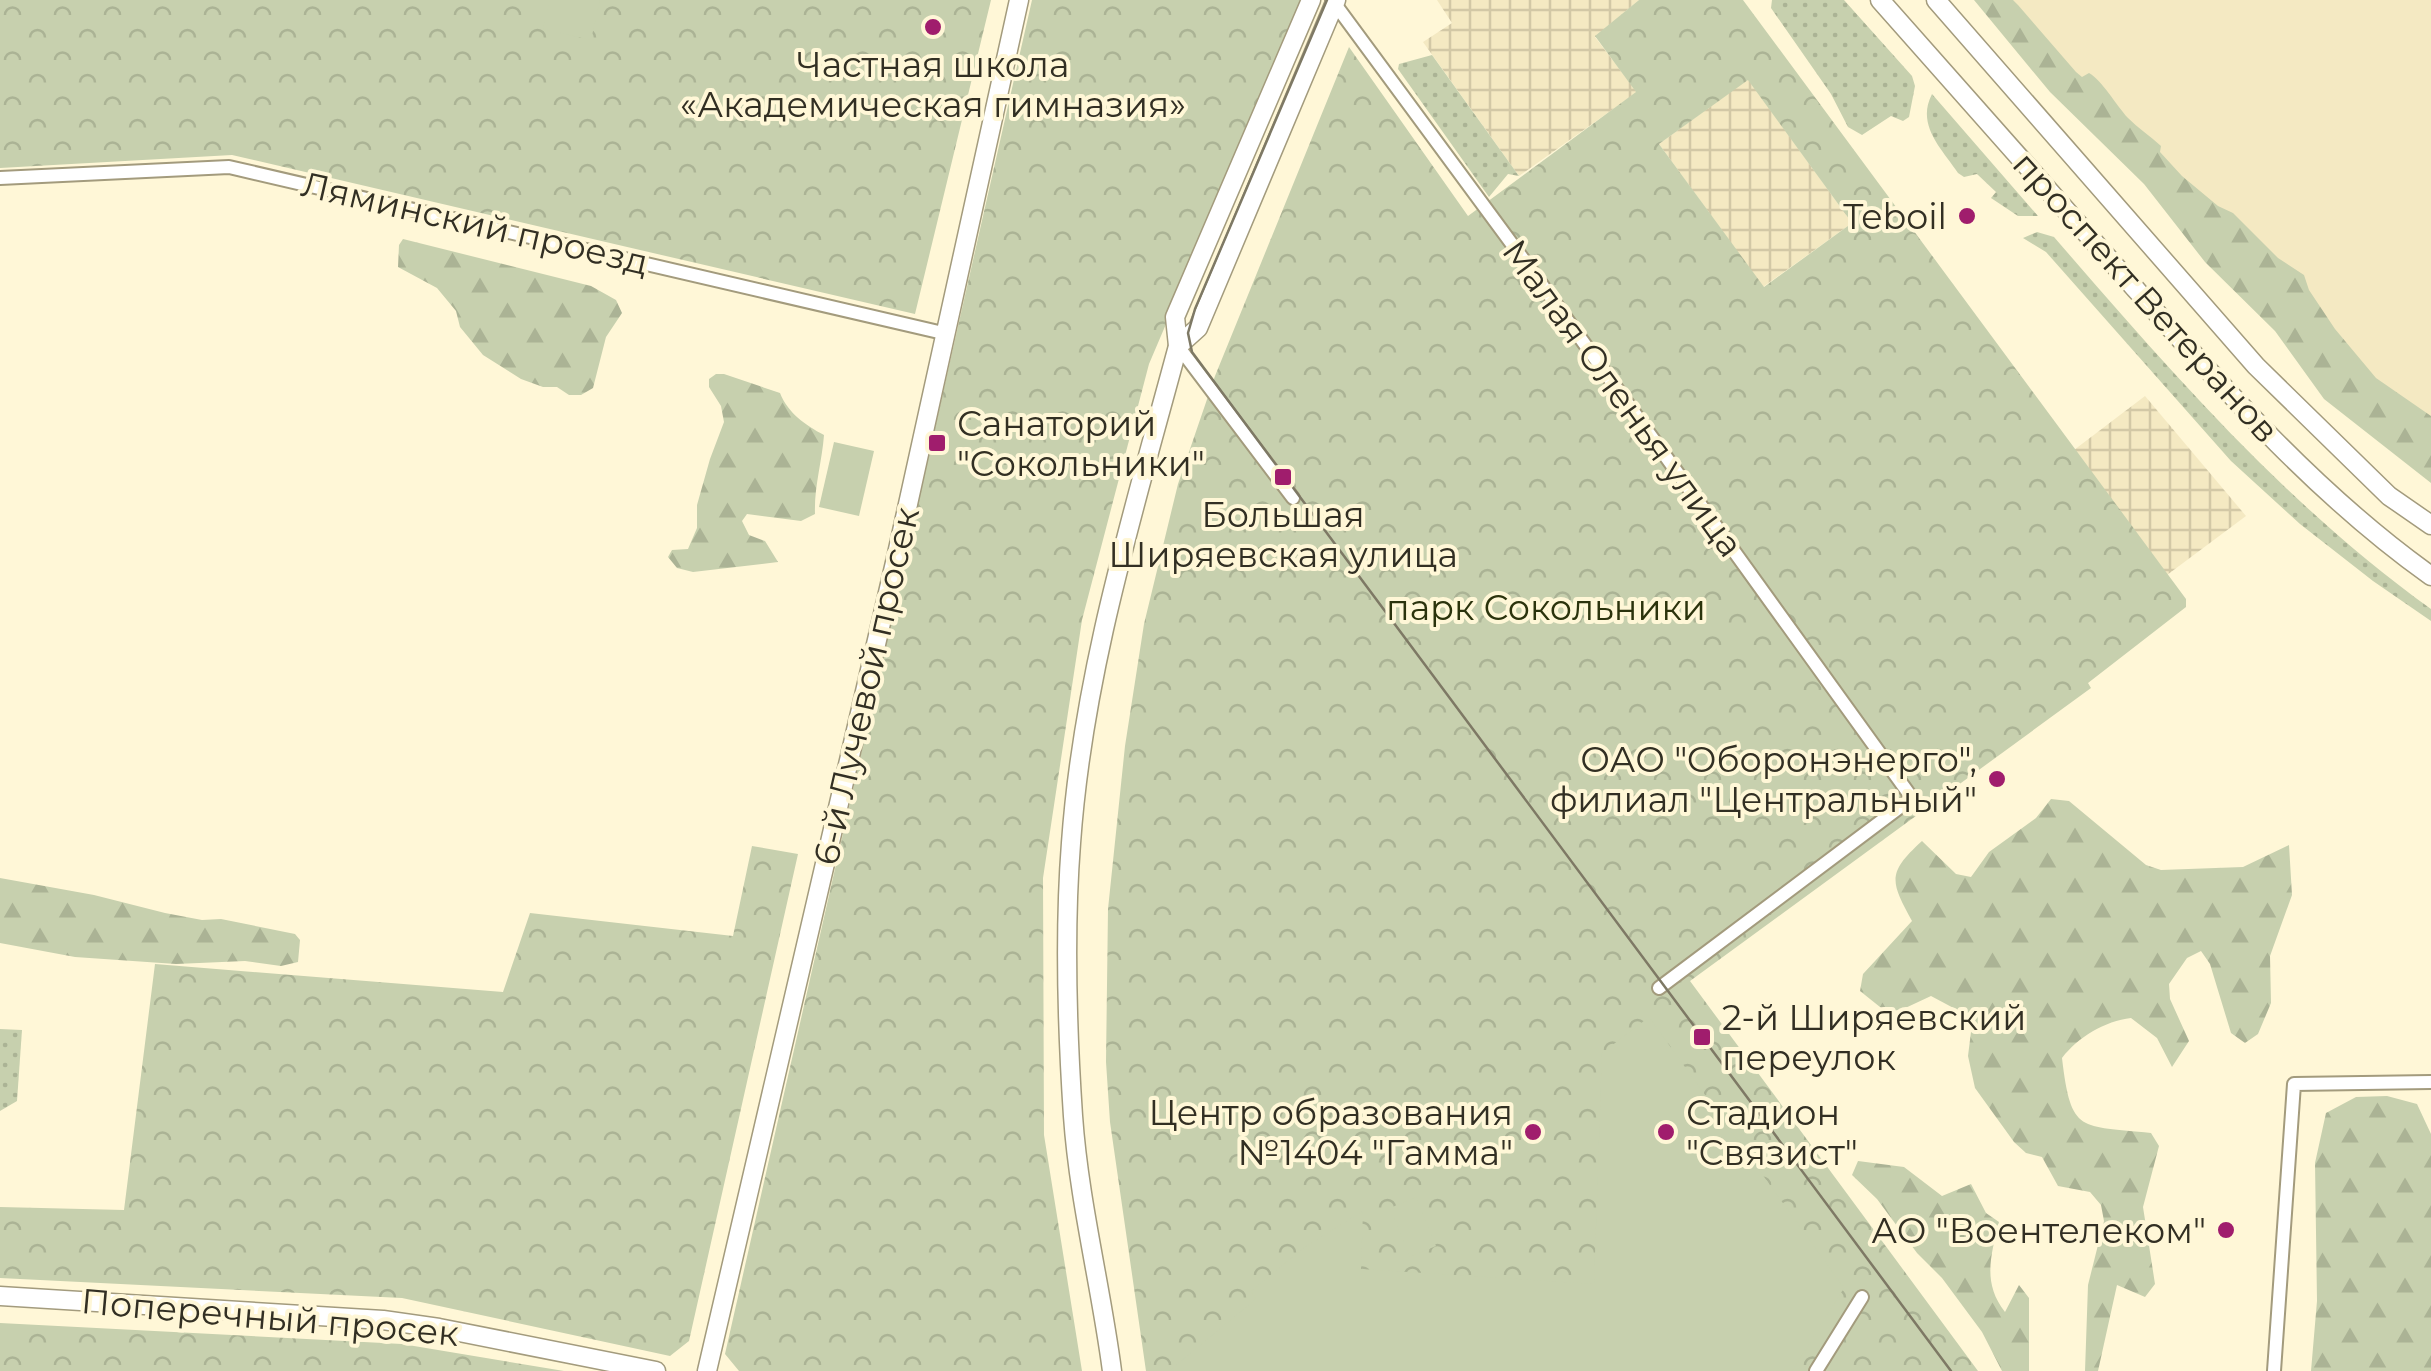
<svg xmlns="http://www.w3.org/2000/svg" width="2431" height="1371" font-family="Montserrat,sans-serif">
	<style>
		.built { fill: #f4e9c2 }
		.industrial { fill: url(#industrial-grid) }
		.grass { fill: url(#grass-dots) }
		.forest { fill: url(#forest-firs) }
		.park { fill: url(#park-crowns); fill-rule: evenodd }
		.pitch { fill: #c7d0ae }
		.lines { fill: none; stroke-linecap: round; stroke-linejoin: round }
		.street-casing { stroke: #a39b7d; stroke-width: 16 }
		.secondary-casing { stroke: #a39b7d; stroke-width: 21 }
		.street { stroke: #fff; stroke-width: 12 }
		.secondary { stroke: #fff; stroke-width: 18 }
		.tram { stroke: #7e7965; stroke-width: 2.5 }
		.poi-dot { fill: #a01d6d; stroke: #fff7d7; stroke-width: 4 }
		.labels { text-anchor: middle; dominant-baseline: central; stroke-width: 8; stroke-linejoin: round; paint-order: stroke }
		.poi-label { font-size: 35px; fill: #322f23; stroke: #fff7d7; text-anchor: end }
		.street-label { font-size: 35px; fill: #322f23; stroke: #fff7d7 }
		.park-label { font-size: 35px; fill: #2b330c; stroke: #fff7d7 }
	</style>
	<defs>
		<pattern id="industrial-grid" width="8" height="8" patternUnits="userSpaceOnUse" patternTransform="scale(2.5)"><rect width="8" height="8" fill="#f4e9c2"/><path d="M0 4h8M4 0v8" fill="none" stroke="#d2c8a6"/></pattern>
		<pattern id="grass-dots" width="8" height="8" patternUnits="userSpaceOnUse" patternTransform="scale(2.5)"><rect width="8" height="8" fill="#c7d0ae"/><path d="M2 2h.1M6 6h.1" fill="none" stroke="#abb395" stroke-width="1.8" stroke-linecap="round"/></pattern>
		<pattern id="forest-firs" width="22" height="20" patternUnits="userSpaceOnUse" patternTransform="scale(2.5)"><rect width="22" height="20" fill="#c7d0ae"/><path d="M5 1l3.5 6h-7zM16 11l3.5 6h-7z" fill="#abb395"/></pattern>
		<pattern id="park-crowns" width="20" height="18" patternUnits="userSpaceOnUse" patternTransform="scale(2.5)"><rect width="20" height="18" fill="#c7d0ae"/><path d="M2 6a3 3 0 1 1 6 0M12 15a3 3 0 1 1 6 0" fill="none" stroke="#abb395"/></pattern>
	</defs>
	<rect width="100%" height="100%" fill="#fff7d7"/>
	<!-- built -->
	<polygon class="built" points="2006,0 2431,0 2431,444"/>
	<!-- industrial -->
	<g class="industrial">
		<polygon points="1437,0 1639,0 1595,37 1637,92 1519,176 1423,42 1452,23"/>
		<polygon points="1748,79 1852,223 1763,287 1659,144"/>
		<polygon points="2145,396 2246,516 2167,575 2074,450"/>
	</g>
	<!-- grass -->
	<g class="grass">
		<polygon points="1772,0 1844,0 1912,76 1915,86 1909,117 1903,121 1891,116 1862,135 1848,127 1831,94 1771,8"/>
		<polygon points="1432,55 1519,176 1508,174 1489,197 1398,69 1399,64"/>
		<path d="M1932,94l106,122h-20l-27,-18 5,-6 -19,-18 -13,3 -6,-4c-17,-25 -42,-48 -26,-79z"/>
		<path d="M2037,232l17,5c116,134 232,268 377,372v12l-58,-40 -73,-57 -69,-63 -185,-209 -23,-14z"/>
		<polygon points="0,1029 22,1030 17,1101 0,1111"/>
	</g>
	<!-- forest -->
	<g class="forest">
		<path d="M1974,0h39l5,5 58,67 6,5 7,-4c13,7 27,32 39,45 10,10 22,18 33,28l-1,6 22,24 36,30 15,7 45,45 26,17 5,15 26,39 41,49 55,38v67l-107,-84 -49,-68 -70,-69 -61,-78 -94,-92z"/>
		<polygon points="403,239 591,286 616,300 622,313 606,337 593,388 581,395 569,395 557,387 543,387 521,379 483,355 460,327 456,311 437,288 398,267 399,245"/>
		<path d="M716,374h8l56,19c8,20 25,32 44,42 -2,27 -10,52 -9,79l-14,7 -54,-7 -5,7 7,14 16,6 13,21 -85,10 -16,-4 -9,-11 4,-7 16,-1 9,-21v-23l13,-46 14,-37 -3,-16 -12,-19v-8z"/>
		<path d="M2051,799l18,2 77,64 15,5 82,-3 46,-22 3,50 -22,61 1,47 -13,31 -13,9 -14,-10 -21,-69 -9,-13 -14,7 -18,26 1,15 19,42 -17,26 -15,-29 -26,-20c-26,3 -53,19 -69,40 9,77 18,67 89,75l8,13 -16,61 12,77 -10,13 -28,-12 -19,86h-13l3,-86 16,-64 -3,-16 -11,-13 -32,-6 -16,-29 -16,-4 -12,-11 -39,-54 -7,-32 4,-32 -11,-12 -30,-16 -30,14 -16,1 -25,-20 3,-17 49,-53c-22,-40 -25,-48 10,-80l34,33 15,3 18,-25 47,-34z"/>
		<polygon points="0,878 94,895 165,913 202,920 221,919 295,934 300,940 298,962 281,966 245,961 176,964 75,957 0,943"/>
		<polygon points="2387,1096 2417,1104 2431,1134 2431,1371 2311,1371 2317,1301 2315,1163 2326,1113 2356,1097"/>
		<path d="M1858,1161l46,6 38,29 29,-12 15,29 13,9c-8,33 -17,61 6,90l14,-27 10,13v73h-27l-20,-39 -40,-54 -25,-25 -40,-54 -25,-24z"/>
	</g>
	<!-- park -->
	<g class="park">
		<polygon points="0,0 991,0 915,314 232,155 0,168"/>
		<polygon points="1032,0 1304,0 1149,364 1082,620 1043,878 1044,1135 1082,1371 739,1371 725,1354"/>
		<path d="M1639,0h104l443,599v8l-98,76 3,5 -401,293 288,390h-832l-36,-249 -4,-60 2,-153 17,-163 19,-122 34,-140 37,-108 134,-329 119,169 168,-124 -41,-56zM1748,80l104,143 -88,64 -105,-143z"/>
		<polygon points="752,846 798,854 689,1341 670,1356 402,1298 0,1278 0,1207 124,1210 155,964 503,992 530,913 733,936"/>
		<polygon points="0,1323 402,1344 564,1371 0,1371"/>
	</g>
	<!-- pitch -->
	<g class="pitch">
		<polygon points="550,0 600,0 591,40 543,29"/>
		<polygon points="834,442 874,451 859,516 819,507"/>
		<polygon points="1649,1017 1844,1288 1792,1371 1169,1371 1256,1299 1251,1291 1305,1247 1363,1211 1361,1269 1594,1284 1602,1053"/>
		<polygon points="1416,1197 1436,1246 1410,1257 1390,1208"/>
	</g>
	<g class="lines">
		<!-- street casing -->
		<g class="street-casing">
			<g id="street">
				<polyline points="1332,0 1537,278 1912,798 1659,988"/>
				<polyline points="0,178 229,167 943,333"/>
				<polyline points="1178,346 1293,498"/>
				<polyline points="1816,1371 1862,1297"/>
				<polyline points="2274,1371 2294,1084 2431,1082"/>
			</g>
		</g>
		<!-- secondary casing -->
		<g class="secondary-casing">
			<g id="secondary">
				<path d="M1880,0c84,94 168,190 252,285 93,105 184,209 299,291"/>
				<polyline points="1936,0 2256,366 2389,496 2431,525"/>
				<polyline points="1178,346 1198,328 1336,0"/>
				<polyline points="0,1296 383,1320 439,1328 656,1371"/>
				<polyline points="707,1371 897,554 1019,0"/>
				<path d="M1112,1371c-11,-85 -33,-169 -39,-255 -6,-90 -9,-183 -2,-273 12,-170 63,-333 107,-497l-3,-29 136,-317"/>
			</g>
		</g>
		<!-- street -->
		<use href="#street" class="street"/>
		<!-- secondary -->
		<use href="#secondary" class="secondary"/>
		<!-- tram -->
		<polyline class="tram" points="1327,0 1195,309 1188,333 1192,352 1951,1371"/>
	</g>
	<!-- markers -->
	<g class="poi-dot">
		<circle cx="933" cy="27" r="10"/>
		<circle cx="1967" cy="216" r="10"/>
		<rect x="927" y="433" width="20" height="20" rx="5"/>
		<rect x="1273" y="467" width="20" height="20" rx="5"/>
		<circle cx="1997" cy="779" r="10"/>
		<rect x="1692" y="1027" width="20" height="20" rx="5"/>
		<circle cx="1533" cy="1132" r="10"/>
		<circle cx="1666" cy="1132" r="10"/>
		<circle cx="2226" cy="1230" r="10"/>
	</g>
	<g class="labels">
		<!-- poi labels -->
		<g class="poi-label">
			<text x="933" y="64" text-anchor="middle">Частная школа<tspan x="933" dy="40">«Академическая гимназия»</tspan></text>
			<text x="1947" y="216">Teboil</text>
			<text x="957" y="423" text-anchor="start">Санаторий<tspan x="957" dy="40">"Сокольники"</tspan></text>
			<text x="1283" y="514" text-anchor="middle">Большая<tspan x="1283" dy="40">Ширяевская улица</tspan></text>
			<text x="1977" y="759">ОАО "Оборонэнерго",<tspan x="1977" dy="40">филиал "Центральный"</tspan></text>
			<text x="1722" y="1017" text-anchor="start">2-й Ширяевский<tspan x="1722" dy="40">переулок</tspan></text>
			<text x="1513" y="1112">Центр образования<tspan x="1513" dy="40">№1404 "Гамма"</tspan></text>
			<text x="1686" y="1112" text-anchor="start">Стадион<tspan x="1686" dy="40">"Связист"</tspan></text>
			<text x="2206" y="1230">АО "Воентелеком"</text>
		</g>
		<!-- street labels -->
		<g class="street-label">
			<text transform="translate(475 223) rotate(13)">Ляминский проезд</text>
			<text transform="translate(2146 297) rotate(48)">проспект Ветеранов</text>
			<text transform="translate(1623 398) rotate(54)">Малая Оленья улица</text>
			<text transform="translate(866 686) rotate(-77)">6-й Лучевой просек</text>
			<text transform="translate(270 1317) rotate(5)">Поперечный просек</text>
		</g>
		<!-- park labels -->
		<g class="park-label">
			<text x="1546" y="607">парк Сокольники</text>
		</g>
	</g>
</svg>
